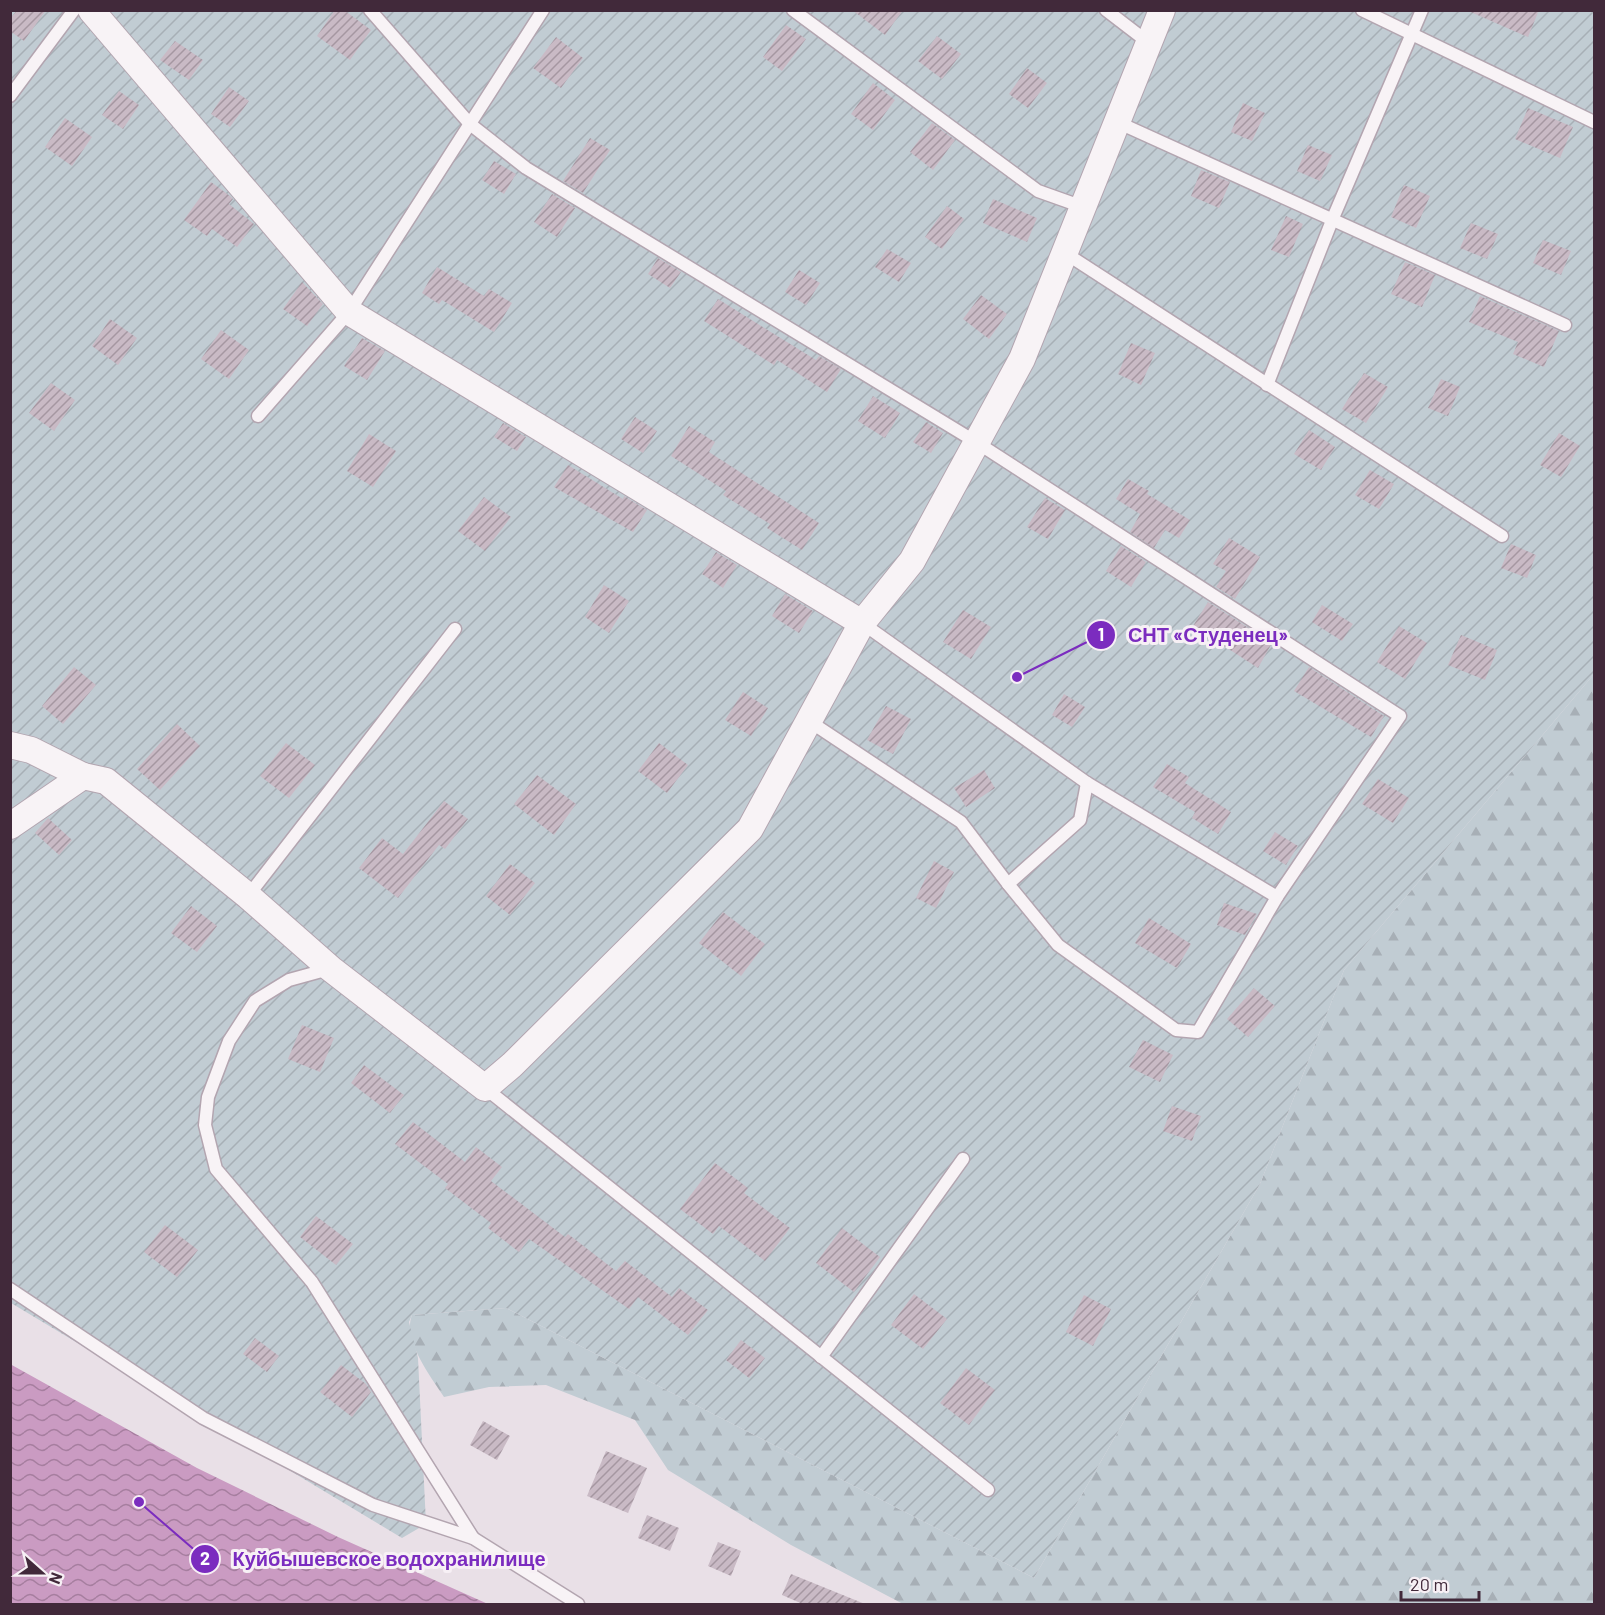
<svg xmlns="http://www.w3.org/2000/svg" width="1605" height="1615" font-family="Barlow,sans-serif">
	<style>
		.forest { fill: url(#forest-firs) }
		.garden { fill: url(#garden-furrows) }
		.water { fill: url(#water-waves) }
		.building { fill: url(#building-hatch) }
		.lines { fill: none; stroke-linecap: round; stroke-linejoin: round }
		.lane-casing { stroke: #b3a5b0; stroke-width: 15 }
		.street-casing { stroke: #b3a5b0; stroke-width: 28 }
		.lane { stroke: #f8f3f6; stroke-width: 12 }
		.street { stroke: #f8f3f6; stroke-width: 26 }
		.leader { fill: none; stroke: #7b2cbf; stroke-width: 2 }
		.callout-dot { fill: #7b2cbf; stroke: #f7f0f5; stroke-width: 2 }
		.mark-label { font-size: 18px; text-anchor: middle; font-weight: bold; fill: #fff }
		.callout-label { font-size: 20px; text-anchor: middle; font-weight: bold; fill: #7b2cbf; stroke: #f7f0f5; stroke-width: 6; stroke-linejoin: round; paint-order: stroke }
	</style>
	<defs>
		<pattern id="forest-firs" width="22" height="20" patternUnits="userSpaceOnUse" patternTransform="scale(1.5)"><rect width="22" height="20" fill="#c1ccd3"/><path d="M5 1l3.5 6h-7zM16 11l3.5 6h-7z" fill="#a7afb6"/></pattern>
		<pattern id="garden-furrows" width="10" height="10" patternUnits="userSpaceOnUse" patternTransform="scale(1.5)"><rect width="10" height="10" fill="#c1ccd3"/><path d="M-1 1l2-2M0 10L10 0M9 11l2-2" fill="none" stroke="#a7afb6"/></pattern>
		<pattern id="water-waves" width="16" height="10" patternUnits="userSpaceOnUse" patternTransform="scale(1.5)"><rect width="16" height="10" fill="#ca9bc2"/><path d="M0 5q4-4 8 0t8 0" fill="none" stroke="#a67e9f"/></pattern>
		<pattern id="building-hatch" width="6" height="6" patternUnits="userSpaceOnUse" patternTransform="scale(1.5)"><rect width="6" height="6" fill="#c9bac5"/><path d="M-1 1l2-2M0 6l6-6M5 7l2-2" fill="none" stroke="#a597a1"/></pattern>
	</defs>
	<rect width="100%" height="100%" fill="#e9e0e7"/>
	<!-- forest -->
	<path class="forest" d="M1594,674v930h-691l-112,-59 -123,-75 -33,-50 -89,-35 -57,2 -45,10c-13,-20 -42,-57 -32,-82l94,-7 528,270 226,-394 84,-214z"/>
	<!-- garden -->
	<polygon class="garden" points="11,11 1594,11 1594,674 1344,970 1260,1184 1034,1578 506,1308 412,1315 409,1322 418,1358 426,1524 402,1538 11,1303"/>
	<!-- water -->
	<polygon class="water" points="10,1364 197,1468 338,1537 488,1604 11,1604"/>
	<!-- building -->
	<g class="building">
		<polygon points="17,10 46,10 24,41 10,31 10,19"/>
		<polygon points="335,10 344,10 371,30 350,60 317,36"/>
		<polygon points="852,10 903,10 885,35"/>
		<polygon points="1466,10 1539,10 1528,37"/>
		<polygon points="786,25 806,39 782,71 763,57"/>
		<polygon points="937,36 961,54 942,79 918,61"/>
		<polygon points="556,37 583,58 561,88 533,68"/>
		<polygon points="175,41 203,60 189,80 160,60"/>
		<polygon points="1027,68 1047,83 1028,108 1009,94"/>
		<polygon points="873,83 895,100 873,130 851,114"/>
		<polygon points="229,87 249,101 230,127 211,114"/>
		<polygon points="119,91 139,105 123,129 102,115"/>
		<polygon points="1243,103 1265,113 1252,141 1231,132"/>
		<polygon points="1528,108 1573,127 1560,158 1515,139"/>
		<polygon points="65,118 92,137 72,166 45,147"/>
		<polygon points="932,123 955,140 933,170 910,152"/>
		<polygon points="590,138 610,150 583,193 563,181"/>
		<polygon points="1308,145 1332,155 1320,181 1297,171"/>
		<polygon points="494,161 516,174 504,194 482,180"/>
		<polygon points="1201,170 1230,182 1219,208 1191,196"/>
		<polygon points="211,182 230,196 233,199 229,204 254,224 237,247 212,229 207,236 184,220"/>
		<polygon points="1404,185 1430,196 1416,228 1391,217"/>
		<polygon points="552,194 575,208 557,237 534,222"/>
		<polygon points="993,199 1037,218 1027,242 983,223"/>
		<polygon points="947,206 964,219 942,249 925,237"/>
		<polygon points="1286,216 1303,224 1289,257 1271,250"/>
		<polygon points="1471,223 1498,234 1487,259 1460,248"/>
		<polygon points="1543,240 1571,251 1561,275 1533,263"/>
		<polygon points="887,249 911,263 899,282 875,267"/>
		<polygon points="658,258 681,272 670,288 648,274"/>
		<polygon points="1405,262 1435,275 1422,307 1391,294"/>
		<polygon points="437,267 484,296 489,289 512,303 494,332 442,300 439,304 422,293"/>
		<polygon points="799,270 820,283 806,305 785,292"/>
		<polygon points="302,282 323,304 307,326 283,309"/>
		<polygon points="981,295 1007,314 989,339 963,319"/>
		<polygon points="1480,296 1559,331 1544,367 1513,354 1518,342 1469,322"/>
		<polygon points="718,299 816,360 819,356 841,369 827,392 777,360 774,365 704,321"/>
		<polygon points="110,319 137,338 118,365 92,346"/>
		<polygon points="221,330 249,350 229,379 201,359"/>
		<polygon points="362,338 385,351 367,380 344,366"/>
		<polygon points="1131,343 1155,353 1141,385 1118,374"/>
		<polygon points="1364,373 1388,387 1366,423 1342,409"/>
		<polygon points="1441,379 1460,387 1448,416 1428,408"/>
		<polygon points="51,383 75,400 54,431 29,413"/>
		<polygon points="873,396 900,413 885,438 858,421"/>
		<polygon points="635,417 657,431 643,453 621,439"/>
		<polygon points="926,422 943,433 931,453 913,442"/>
		<polygon points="503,423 526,437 517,451 494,437"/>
		<polygon points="689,426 715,442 709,452 819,523 802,550 767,528 770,524 723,495 726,491 671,456"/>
		<polygon points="1309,430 1335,447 1321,470 1294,454"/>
		<polygon points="1559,433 1580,446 1561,477 1540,465"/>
		<polygon points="369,434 396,451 373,487 347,471"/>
		<polygon points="568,465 623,499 624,496 647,510 633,532 554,487"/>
		<polygon points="1370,470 1394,484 1379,509 1355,495"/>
		<polygon points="1128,479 1149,491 1147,494 1190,520 1179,538 1165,530 1154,548 1130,532 1140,514 1116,499"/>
		<polygon points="484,497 511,517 485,551 458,531"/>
		<polygon points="1045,498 1065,510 1048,539 1027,527"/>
		<polygon points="1229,538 1260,557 1235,599 1216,587 1226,571 1213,564"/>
		<polygon points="1511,544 1536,555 1527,578 1501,568"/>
		<polygon points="1121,546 1146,562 1131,587 1106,571"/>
		<polygon points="716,552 737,565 723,588 702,574"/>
		<polygon points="604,585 629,601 609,633 585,617"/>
		<polygon points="785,594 813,611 799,633 772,616"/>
		<polygon points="1208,602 1272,643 1258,668 1193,626"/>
		<polygon points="1322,605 1353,624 1342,641 1312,622"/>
		<polygon points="963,610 991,627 971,659 943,642"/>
		<polygon points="1399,626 1427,643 1405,679 1377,662"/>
		<polygon points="1461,635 1497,650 1485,680 1448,665"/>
		<polygon points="74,667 96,685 63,724 42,706"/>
		<polygon points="1309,667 1384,716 1371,737 1294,691"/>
		<polygon points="743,692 768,708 751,736 725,720"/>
		<polygon points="1064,694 1085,707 1072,727 1052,715"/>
		<polygon points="886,706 911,719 893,754 867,740"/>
		<polygon points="177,724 200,746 160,790 137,769"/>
		<polygon points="286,743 315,765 289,798 260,776"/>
		<polygon points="659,743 688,765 667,793 638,771"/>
		<polygon points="1167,764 1189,777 1185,783 1231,812 1218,834 1192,818 1195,812 1153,787"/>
		<polygon points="984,770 995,788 966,807 954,788"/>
		<polygon points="537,775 576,804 554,835 514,804"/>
		<polygon points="1378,779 1409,798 1393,823 1362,804"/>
		<polygon points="444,801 468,819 445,849 439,845 398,898 359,868 382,838 403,854"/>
		<polygon points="48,818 72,840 59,855 35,833"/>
		<polygon points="1275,832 1298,846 1286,865 1263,851"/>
		<polygon points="934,861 954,872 936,908 916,898"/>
		<polygon points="510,864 535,883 510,915 486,896"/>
		<polygon points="1224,903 1257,914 1245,935 1217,925"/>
		<polygon points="191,906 217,926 197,952 171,933"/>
		<polygon points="723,912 765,944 741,976 699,943"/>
		<polygon points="1149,918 1191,944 1177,968 1135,943"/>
		<polygon points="1254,988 1275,1006 1248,1037 1227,1019"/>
		<polygon points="302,1025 334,1038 320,1072 288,1059"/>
		<polygon points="1143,1040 1173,1055 1160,1082 1129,1067"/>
		<polygon points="364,1065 404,1095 390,1113 351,1083"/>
		<polygon points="1172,1106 1201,1116 1192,1141 1163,1131"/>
		<polygon points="413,1122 465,1162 476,1147 502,1167 491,1181 565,1237 568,1234 616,1271 625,1261 672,1297 679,1288 708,1310 688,1335 638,1297 629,1309 529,1239 519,1252 488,1228 491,1223 445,1188 448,1184 395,1144"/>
		<polygon points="715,1163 748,1188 744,1193 790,1228 765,1261 719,1226 713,1234 680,1209"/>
		<polygon points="316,1216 353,1244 336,1265 300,1237"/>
		<polygon points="165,1225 198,1250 177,1277 144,1252"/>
		<polygon points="842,1228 880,1257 854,1292 816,1263"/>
		<polygon points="914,1294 947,1319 923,1349 891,1325"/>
		<polygon points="1084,1295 1111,1309 1093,1346 1066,1332"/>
		<polygon points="255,1338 279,1356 267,1372 243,1354"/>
		<polygon points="741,1340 765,1358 749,1378 726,1360"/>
		<polygon points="341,1365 366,1384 371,1392 352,1417 320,1392"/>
		<polygon points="966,1368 995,1390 969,1425 940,1403"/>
		<polygon points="483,1421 510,1436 497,1460 470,1445"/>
		<polygon points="606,1451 647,1468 628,1513 587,1496"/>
		<polygon points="647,1515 679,1528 670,1551 638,1538"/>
		<polygon points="718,1542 741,1551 731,1576 708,1566"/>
		<polygon points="791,1574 865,1604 865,1605 805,1605 782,1595"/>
	</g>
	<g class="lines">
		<!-- lane casing -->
		<g class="lane-casing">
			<g id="lane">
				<polyline points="370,10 470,124 526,168 976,442 1400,716 1277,897 1087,783 862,623"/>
				<polyline points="793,10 1038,191 1083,207"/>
				<polyline points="1106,10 1149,43"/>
				<polyline points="1362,10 1594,122"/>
				<polyline points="10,96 74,10"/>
				<polyline points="1117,122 1565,325"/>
				<polyline points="1065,253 1502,536"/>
				<polyline points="1267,385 1333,218 1422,10"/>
				<polyline points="258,416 349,312 543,10"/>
				<polyline points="809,721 961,822 1008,884"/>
				<polyline points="1087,783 1080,820 1008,884 1058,945 1176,1030 1198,1032 1277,897"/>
				<polyline points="248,896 455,629"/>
				<polyline points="329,969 289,980 255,1001 229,1041 208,1097 205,1125 216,1169 312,1282 473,1538"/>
				<polyline points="485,1088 988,1490"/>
				<polyline points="10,1289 203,1418 373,1505 473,1538 578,1604"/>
				<polyline points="821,1357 963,1159"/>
			</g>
		</g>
		<!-- street casing -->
		<g class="street-casing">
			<g id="street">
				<polyline points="91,10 349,312 862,623 912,561 1022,359 1162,10"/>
				<polyline points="10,745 31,750 83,776"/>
				<polyline points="10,826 83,776 106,781 248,896 331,969 485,1088 512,1065 750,829 862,623"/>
			</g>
		</g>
		<!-- lane -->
		<use href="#lane" class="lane"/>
		<!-- street -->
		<use href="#street" class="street"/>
	</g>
	<!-- callouts -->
	<path class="leader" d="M1017 677L1101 635M139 1502L205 1559"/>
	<g class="callout-dot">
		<circle cx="1017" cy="677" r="6"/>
		<circle cx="139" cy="1502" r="6"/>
		<circle cx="1101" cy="635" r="15"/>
		<circle cx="205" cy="1559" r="15"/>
	</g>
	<g class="mark-label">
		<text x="1101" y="641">1</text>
		<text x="205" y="1565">2</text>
	</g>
	<g class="callout-label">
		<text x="1208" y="642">СНТ «Студенец»</text>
		<text x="389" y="1566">Куйбышевское водохранилище</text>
	</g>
	<!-- border -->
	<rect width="1605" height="1615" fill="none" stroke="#41293a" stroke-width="24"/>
	<!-- north arrow -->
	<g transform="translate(42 1573) rotate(111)" stroke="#f7f0f5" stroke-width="4.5" paint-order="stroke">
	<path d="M0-4.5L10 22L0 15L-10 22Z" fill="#41293a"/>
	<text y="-9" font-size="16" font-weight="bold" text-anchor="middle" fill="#41293a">N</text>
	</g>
	<!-- scale -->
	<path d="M1401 1591v9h78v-9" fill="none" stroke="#41293a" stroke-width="3"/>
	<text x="1410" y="1591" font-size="18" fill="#41293a" stroke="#f7f0f5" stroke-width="4.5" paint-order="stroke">20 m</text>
</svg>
